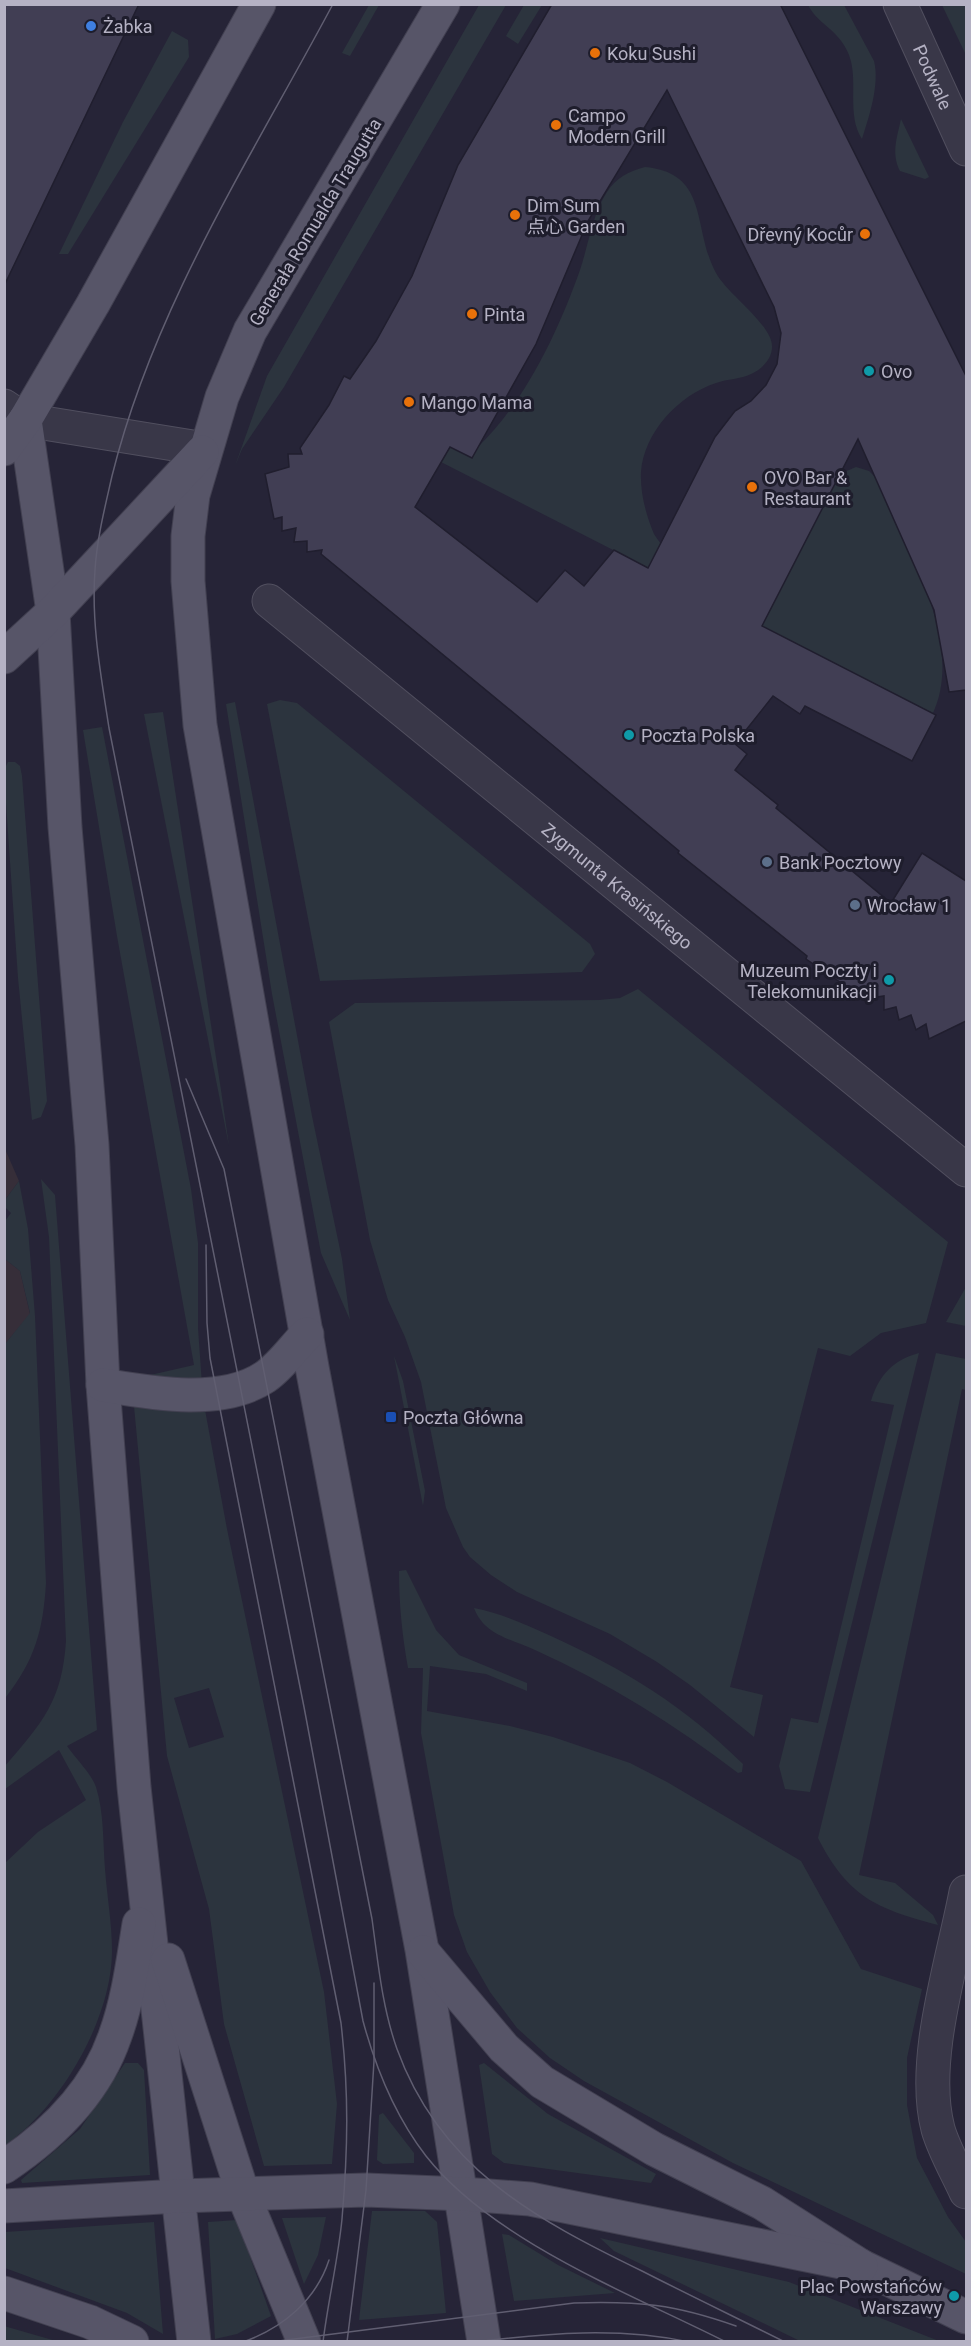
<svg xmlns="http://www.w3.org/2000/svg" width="971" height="2346" font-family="Roboto,'Noto Sans SC',sans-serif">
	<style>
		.medical { fill: #362e39 }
		.green { fill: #2c343e; fill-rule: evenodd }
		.building { fill: #413e54; stroke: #201e2e; stroke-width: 1.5; fill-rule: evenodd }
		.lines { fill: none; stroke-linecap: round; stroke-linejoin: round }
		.minor-casing { stroke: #514f5f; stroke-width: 35 }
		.major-casing { stroke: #424051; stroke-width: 35 }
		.minor { stroke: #393748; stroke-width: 33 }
		.major { stroke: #575568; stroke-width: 33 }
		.tram { stroke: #605e71; stroke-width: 1.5 }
		.shop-dot { fill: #3f7fe0; stroke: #1e1d2c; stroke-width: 2 }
		.food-dot { fill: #e8710a; stroke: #1e1d2c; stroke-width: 2 }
		.culture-dot { fill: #0f9aa8; stroke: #1e1d2c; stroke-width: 2 }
		.service-dot { fill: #5c6f8a; stroke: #1e1d2c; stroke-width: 2 }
		.transit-dot { fill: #1a4fb4; stroke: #1e1d2c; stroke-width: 2 }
		.labels { text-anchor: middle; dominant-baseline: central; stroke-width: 6; stroke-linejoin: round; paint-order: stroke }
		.poi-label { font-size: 18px; fill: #b5b2c4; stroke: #1e1d2c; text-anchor: start }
		.street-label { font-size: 18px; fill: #b5b2c4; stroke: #1e1d2c }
	</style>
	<rect width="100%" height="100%" fill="#262437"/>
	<!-- medical -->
	<g class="medical">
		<polygon points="5,1149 19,1181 5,1200"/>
		<polygon points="5,1259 20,1271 30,1314 5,1344"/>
	</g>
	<!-- green -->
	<g class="green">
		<polygon points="369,5 379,5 350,56 342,53"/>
		<polygon points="479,5 506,5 284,387 242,449 235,466 267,376"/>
		<polygon points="524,5 542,5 518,44 506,36"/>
		<path d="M808,5h36l30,56c6,23 -5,56 -12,78 -16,-25 -3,-58 -13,-84 -10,-26 -31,-30 -41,-50z"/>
		<polygon points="942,5 966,5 966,55"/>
		<polygon points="172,31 188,40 189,57 68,254 59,254 123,122"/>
		<path d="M901,119l28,58 -4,2 -25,-8c-9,-18 -3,-33 1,-52z"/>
		<path d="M645,167c65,6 47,62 71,106 12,22 57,52 56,74 0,12 -10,22 -21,27 -10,5 -24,5 -35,9 -37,12 -72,49 -75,89 -1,21 5,43 13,62 3,5 8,10 9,15 1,9 1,18 1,27l-223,-114 9,-15 27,1c48,-46 81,-116 103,-178 9,-27 12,-55 27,-78 9,-14 22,-21 38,-25z"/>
		<path d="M856,467l13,4 6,6c29,66 91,164 58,236l-171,-87 75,-148 5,-5z"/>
		<polygon points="280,700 297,703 590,944 595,954 582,972 320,981 267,704"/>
		<polygon points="235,702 312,1116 342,1259 350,1320 321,1253 272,994 226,704"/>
		<polygon points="163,712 221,1090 229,1146 144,714"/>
		<path d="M102,727l89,462 7,54v85l5,71 24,130 97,463 13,112 -5,60 -68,2 -40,-142 -15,-115 -42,-153 -35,-371 14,-9 48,-11 -77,-429 -34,-206zM209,1688l15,49 -35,11 -15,-50z"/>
		<polygon points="8,762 15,762 20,766 22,776 47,1101 41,1117 32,1120 18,978 5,789 5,768"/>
		<polygon points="638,989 948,1242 926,1323 881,1333 850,1356 818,1348 730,1687 763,1695 754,1737 690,1685 657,1662 610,1634 517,1592 491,1575 470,1557 463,1547 446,1508 421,1382 405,1337 388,1300 370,1240 329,1022 355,1003 599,1000 620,998"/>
		<path d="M41,1179l14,16 42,535 -30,16c8,12 24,27 29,41 8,25 7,56 9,82 2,27 7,55 7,82 0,68 -52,157 -107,194v-282l33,-31 48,-32 -27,-50 -54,39v-23c38,-44 57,-65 61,-125l-17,-404z"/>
		<path d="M19,1181l9,48 7,87 11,267c-3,48 -11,76 -40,114l-1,-353 25,-31 -10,-42 -15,-12v-38l6,-8 -6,-6v-7z"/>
		<polygon points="966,1287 966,1326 946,1322"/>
		<path d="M919,1353l-109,439 -25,-3 -6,-23 12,-48 27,5 76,-318 -23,-4c8,-26 22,-41 48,-48z"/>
		<path d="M936,1353l30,6v31l-4,-1 -103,486 36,8 38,32 5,10c-61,-16 -90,-28 -120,-87z"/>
		<polygon points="394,1356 403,1381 425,1491 423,1506"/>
		<path d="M406,1570l30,60 23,25 68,28v8l-41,-17 -56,-8 -3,45 83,15 43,11 77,26 37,19 134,79 60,108 61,20 -15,69v47l10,53 31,59 18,25v32l-233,-111 -149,-82 -34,-23 -33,-30 -27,-36 -23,-40 -13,-37 -33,-182 2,-65h-15c-6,-33 -9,-64 -9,-97z"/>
		<path d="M474,1608c27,5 52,17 77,28 75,34 133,70 192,128l-1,8 -4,1c-64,-49 -130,-90 -203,-123 -24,-11 -51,-15 -61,-42z"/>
		<polygon points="125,2063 138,2063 144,2070 150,2175 22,2183 21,2180 80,2129"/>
		<polygon points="484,2063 548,2114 656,2174 651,2183 504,2163 492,2154 479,2065"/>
		<polygon points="383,2113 414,2153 414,2163 383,2164 377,2160 379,2115"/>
		<polygon points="372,2211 425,2211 437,2222 446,2313 359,2320"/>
		<polygon points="326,2217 318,2255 304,2284 282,2218"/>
		<polygon points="237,2220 271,2316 237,2334 215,2339 208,2222"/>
		<polygon points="154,2222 163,2334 127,2313 5,2268 5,2232"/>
		<polygon points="502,2234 509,2235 558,2265 615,2293 514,2301"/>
		<polygon points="600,2238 789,2282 939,2341 800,2341 614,2251"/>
		<polygon points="4,2326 56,2341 5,2341"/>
	</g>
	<!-- building -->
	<g class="building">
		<polygon points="4,4 139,4 4,286"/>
		<path d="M552,4h228l186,372v314l-17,2 -15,-82 -76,-171 -96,187 174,89 -24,46 -107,-55 -5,8 -27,-18 -38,48 12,10 -12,16 43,35 -2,3 115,95 31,-50 44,28v140l-37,18 -3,-15 -10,6 -5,-15 -12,5 -3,-13 -12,3v-14l-19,3 -59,-40 1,-3 -129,-103 1,-2 -129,-108 -229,-189 1,-4 -15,2v-11l-13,1 2,-14 -14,3v-14l-8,2 -9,-45 24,-7 -1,-13h14l-2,-6 29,-43 15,-29 6,3 26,-38 36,-65 46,-111zM667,90l107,217 7,26 -4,31 -11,21 -15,16 -16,10 -20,26 -67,131 -34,-18 -30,36 -19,-16 -28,32 -122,-95 35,-60 22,11 64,-114 52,-123z"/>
	</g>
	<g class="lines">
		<!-- minor casing -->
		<g class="minor-casing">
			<g id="minor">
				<path id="s1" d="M900,4l66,145"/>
				<polyline points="4,406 25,420 205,449"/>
				<path id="s2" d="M269,601l697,569"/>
				<path d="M966,1892c-13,69 -46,169 -28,237 6,21 19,43 28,63"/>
			</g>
		</g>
		<!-- major casing -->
		<g class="major-casing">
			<g id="major">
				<polyline points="443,4 250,331 222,397 193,495 188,536 188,581 200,725 312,1367 422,1950 484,2342"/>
				<polyline points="25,420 53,612 65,827 92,1145 103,1385 134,1787 194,2342"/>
				<polyline points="4,449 25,420 93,304 259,4"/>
				<polyline points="4,657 53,612 202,452"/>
				<path d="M103,1385c48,8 119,21 162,-8 16,-11 29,-30 42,-43"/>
				<polyline points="423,1952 504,2048 542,2082 654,2149 762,2203 861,2266 966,2317"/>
				<polyline points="168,1960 243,2194 304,2342"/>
				<path d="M4,2167c48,-32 92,-75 111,-131 13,-35 18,-75 24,-112"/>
				<polyline points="4,2206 179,2196 366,2190 463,2194 530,2199 861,2266"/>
				<polyline points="4,2293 90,2322 132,2342"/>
			</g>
		</g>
		<!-- minor -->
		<use href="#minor" class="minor"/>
		<!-- major -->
		<use href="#major" class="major"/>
		<!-- tram -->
		<g class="tram">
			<path d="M333,4c-82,154 -179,302 -221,472 -7,31 -15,62 -17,94 -4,53 6,106 14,158l195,979 59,314c13,48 32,95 63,135 67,85 205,138 300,186"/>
			<path d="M186,1079l38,90 148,750c6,43 10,88 25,130 43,119 138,170 245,222 47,24 95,47 143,71"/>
			<path d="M206,1245l1,78 3,35 131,665c8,70 7,126 1,196 -4,41 -14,82 -19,123"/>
			<path d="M243,2342c40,-14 73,-42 86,-82"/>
			<path d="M271,2342l303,-39c65,-2 100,1 162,23"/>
			<polyline points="347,2342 366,2190 374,2061 374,1983"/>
			<path d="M476,2342c71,-9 143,-15 213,0"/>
		</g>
	</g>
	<!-- markers -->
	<circle class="shop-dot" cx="91" cy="26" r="6"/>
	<g class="food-dot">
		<circle cx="595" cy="53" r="6"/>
		<circle cx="556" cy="125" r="6"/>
		<circle cx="515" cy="215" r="6"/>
		<circle cx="865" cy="234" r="6"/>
		<circle cx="472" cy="314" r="6"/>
		<circle cx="409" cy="402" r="6"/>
		<circle cx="752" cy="487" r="6"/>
	</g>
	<g class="culture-dot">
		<circle cx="869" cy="371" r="6"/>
		<circle cx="629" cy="735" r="6"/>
		<circle cx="889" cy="980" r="6"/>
		<circle cx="954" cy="2296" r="6"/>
	</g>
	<g class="service-dot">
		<circle cx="767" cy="862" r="6"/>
		<circle cx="855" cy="905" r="6"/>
	</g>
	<rect class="transit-dot" x="385" y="1411" width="12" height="12" rx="3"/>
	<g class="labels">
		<!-- poi labels -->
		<g class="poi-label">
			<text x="103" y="26">Żabka</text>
			<text x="607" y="53">Koku Sushi</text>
			<text x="568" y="115">Campo<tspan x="568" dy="21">Modern Grill</tspan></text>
			<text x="527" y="205">Dim Sum<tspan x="527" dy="21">点心 Garden</tspan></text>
			<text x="853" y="234" text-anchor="end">Dřevný Kocůr</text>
			<text x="484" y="314">Pinta</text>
			<text x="881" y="371">Ovo</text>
			<text x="421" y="402">Mango Mama</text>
			<text x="764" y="477">OVO Bar &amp;<tspan x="764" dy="21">Restaurant</tspan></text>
			<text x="641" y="735">Poczta Polska</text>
			<text x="779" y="862">Bank Pocztowy</text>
			<text x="867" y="905">Wrocław 1</text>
			<text x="877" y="970" text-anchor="end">Muzeum Poczty i<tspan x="877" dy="21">Telekomunikacji</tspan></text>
			<text x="403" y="1417">Poczta Główna</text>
			<text x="942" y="2286" text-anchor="end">Plac Powstańców<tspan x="942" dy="21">Warszawy</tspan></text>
		</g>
		<!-- street labels -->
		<g class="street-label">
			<text stroke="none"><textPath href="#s1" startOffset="80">Podwale</textPath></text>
			<text transform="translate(315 222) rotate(-59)">Generała Romualda Traugutta</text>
			<text stroke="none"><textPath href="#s2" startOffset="450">Zygmunta Krasińskiego</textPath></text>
		</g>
	</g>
	<!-- border -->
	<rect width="971" height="2346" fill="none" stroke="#b5b2c4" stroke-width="12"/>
</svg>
